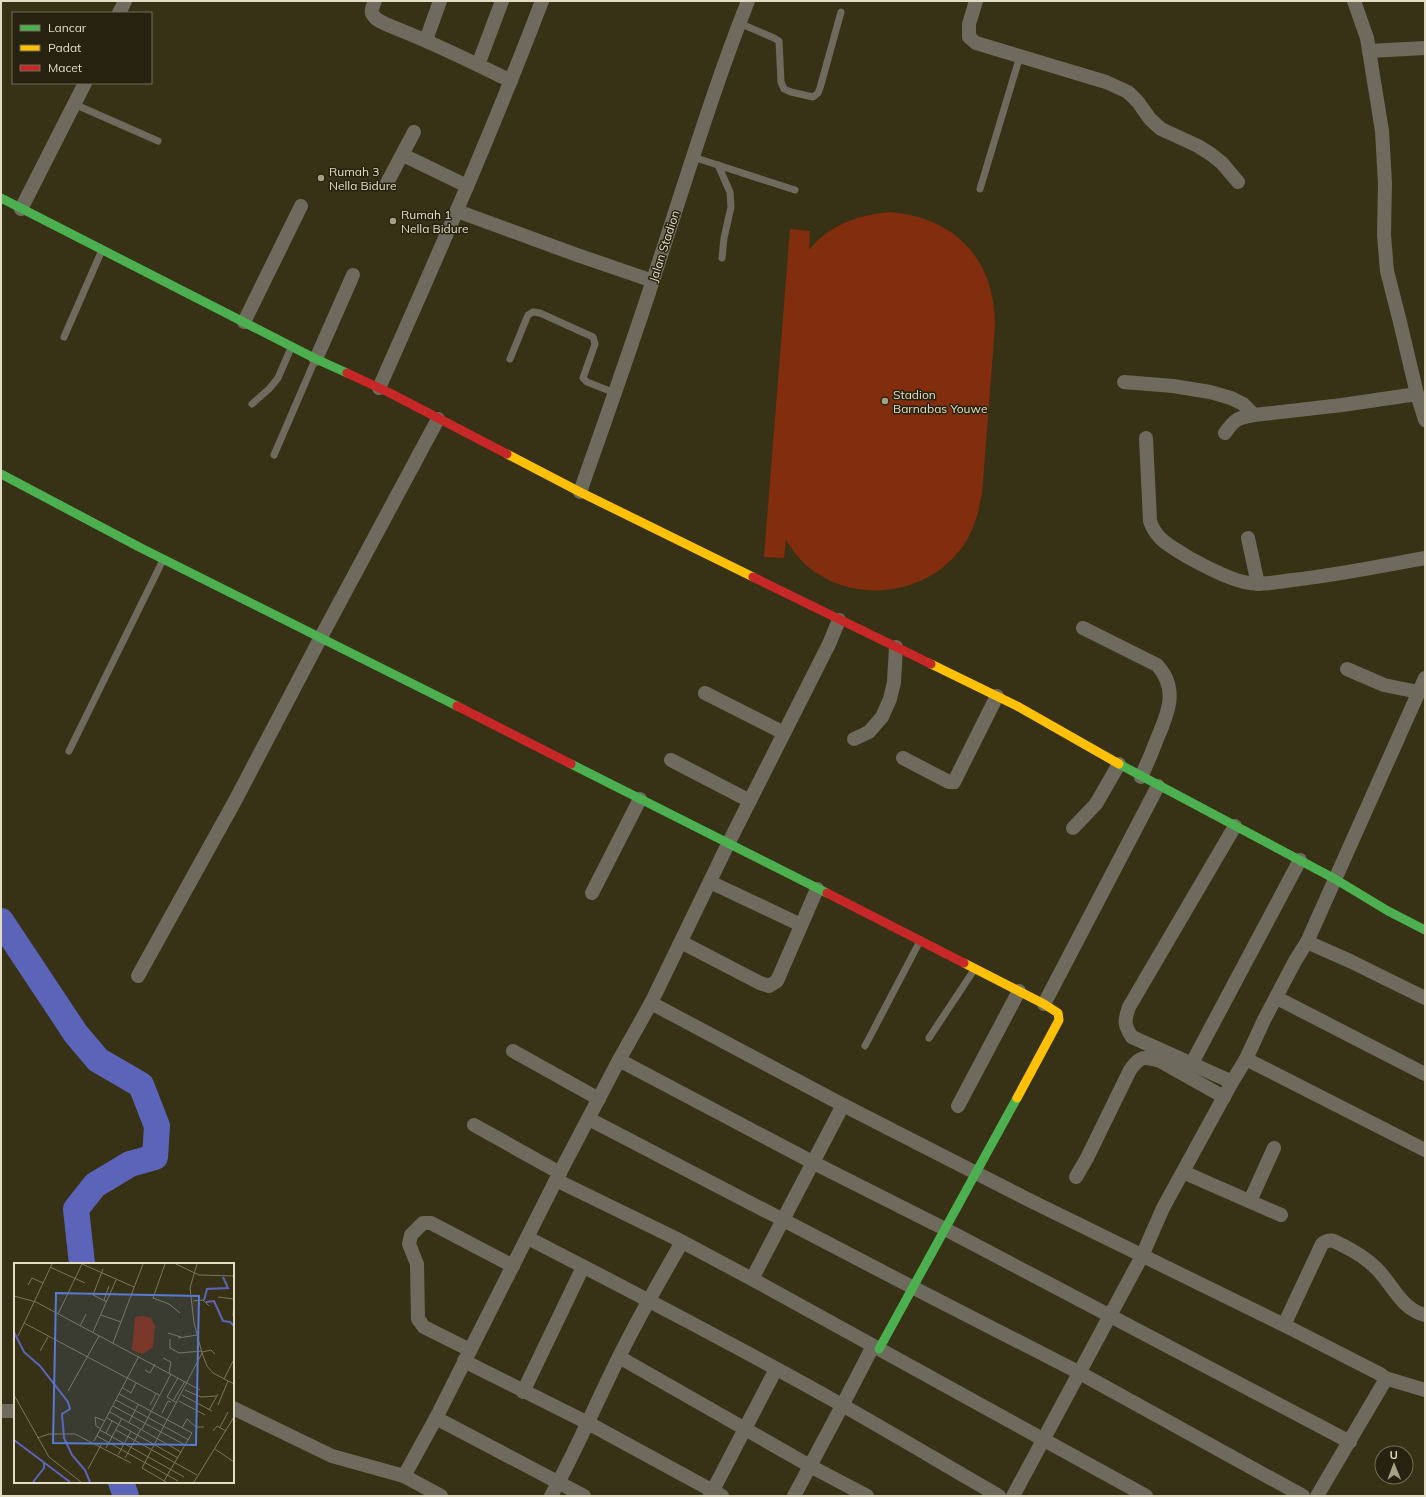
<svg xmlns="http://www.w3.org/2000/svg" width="1426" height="1497" font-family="Mulish,sans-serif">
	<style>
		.green { fill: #812d0e }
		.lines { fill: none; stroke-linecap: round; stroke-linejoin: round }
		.river { stroke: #5c64ba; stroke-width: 26 }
		.lane { stroke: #6e6b5e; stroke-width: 7 }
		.street { stroke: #6e6b5e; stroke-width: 14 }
		.fast { stroke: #4caf50; stroke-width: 9 }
		.slow { stroke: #ffc107; stroke-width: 9 }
		.jam { stroke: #c62828; stroke-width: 9 }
		.poi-dot { fill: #a6a086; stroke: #27220f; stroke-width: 1.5 }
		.labels { text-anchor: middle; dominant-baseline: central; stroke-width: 3; stroke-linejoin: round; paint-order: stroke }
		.poi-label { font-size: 12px; fill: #e1dcc3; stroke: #27220f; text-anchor: start }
		.street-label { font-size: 12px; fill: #e1dcc3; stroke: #27220f }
		.inset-river { fill: none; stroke: #5c64ba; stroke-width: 2 }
		.inset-road { fill: none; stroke: #7b765b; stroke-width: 1 }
		.view { fill: #5879d2; fill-opacity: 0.15; stroke: #5879d2; stroke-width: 2 }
		.inset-edge { fill: none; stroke: #e1dcc3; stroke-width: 2 }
	</style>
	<rect width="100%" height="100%" fill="#373216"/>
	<!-- green -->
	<path class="green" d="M889,212c66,5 106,47 106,114l-13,168c-3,16 -7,31 -15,46 -33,55 -111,67 -160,26 -8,-7 -15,-17 -21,-26l-2,18 -20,-1 26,-328 20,2 -1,19c20,-25 49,-35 80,-38z"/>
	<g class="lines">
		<!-- river -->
		<g class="river">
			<polyline points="1,921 76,1034 98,1060 141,1085 157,1126 155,1157 130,1164 95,1185 76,1209 82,1264"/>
			<polyline points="121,1482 126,1496"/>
		</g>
		<!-- lane -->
		<g class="lane">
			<polyline points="739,23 774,38 779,41 781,82 784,89 791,92 813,97 818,93 820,88 841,12"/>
			<polyline points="74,104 158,141"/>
			<polyline points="693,157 795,190"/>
			<polyline points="718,165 730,192 731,207 724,238 722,258"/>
			<polyline points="980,189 1020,56"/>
			<polyline points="64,337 102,250"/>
			<polyline points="510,359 528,315 533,312 540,313 593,337 595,344 583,378 587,382 615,393"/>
			<polyline points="252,404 269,389 278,378 291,348"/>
			<polyline points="274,455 315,360"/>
			<polyline points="69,751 163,560"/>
			<polyline points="929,1038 974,970"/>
			<polyline points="865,1046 920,941"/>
		</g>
		<!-- street -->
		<g class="street">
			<path d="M375,1c-2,5 -5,10 -2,14 5,8 19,11 27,15 38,15 74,33 111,51"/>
			<polyline points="976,1 969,24 969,37 976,43 1106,82 1128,92 1138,102 1150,119 1161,129 1198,146 1212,155 1222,163 1238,182"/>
			<polyline points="1354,1 1367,38 1382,131 1385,183 1384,235 1387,271 1400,322 1417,394 1425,420"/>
			<polyline points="119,13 125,1"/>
			<polyline points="426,40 440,1"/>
			<polyline points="1369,51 1425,48"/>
			<polyline points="478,65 502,1"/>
			<polyline points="403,155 467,186"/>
			<polyline points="387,183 414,132"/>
			<polyline points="21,209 85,83"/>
			<polyline points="457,211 580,256 653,281"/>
			<polyline points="244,322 301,206"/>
			<polyline points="316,359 353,275"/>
			<polyline points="1124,382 1173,386 1210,392 1231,398 1243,404 1254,415"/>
			<path d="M379,388c57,-128 113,-256 163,-387"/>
			<path d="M1225,433c10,-14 12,-15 29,-18l88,-10 75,-11"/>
			<path d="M1146,438l4,83c6,19 21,25 36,35 16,9 41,22 58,26 16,4 33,0 49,-2 44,-5 88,-14 132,-22"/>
			<path d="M580,492c25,-71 50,-141 73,-212 31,-94 59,-188 95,-279"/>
			<polyline points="1248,538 1258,584"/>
			<path d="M1083,628l74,37c22,24 11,48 0,74 -5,13 -10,25 -16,38"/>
			<polyline points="1347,669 1384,685 1418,692"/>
			<polyline points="705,693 784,733"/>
			<polyline points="854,739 869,732 882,717 890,699 894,682 896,647"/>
			<polyline points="903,758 949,782 954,782 997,696"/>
			<polyline points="671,760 750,801"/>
			<polyline points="1073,828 1096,804 1119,764"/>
			<polyline points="710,882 801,925"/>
			<polyline points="592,893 640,799"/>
			<polyline points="681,942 760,983 769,986 777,981 817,889"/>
			<polyline points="1307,942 1350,961 1425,998"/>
			<polyline points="138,976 236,799 321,637 438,419"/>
			<polyline points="1277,998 1425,1074"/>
			<polyline points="651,1003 843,1105 1031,1201 1284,1325 1380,1374 1385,1378 1383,1384 1317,1496"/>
			<polyline points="1044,1004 1158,786"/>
			<polyline points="513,1051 599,1099"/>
			<polyline points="1246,1059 1425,1150"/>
			<polyline points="619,1060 814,1163 945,1229 1350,1442"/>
			<polyline points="1192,1063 1300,860"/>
			<path d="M1232,1082l-100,-45c-8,-12 -8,-16 -3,-30l106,-181"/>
			<polyline points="958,1106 1019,991"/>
			<polyline points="589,1119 912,1287 1080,1373 1303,1496"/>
			<polyline points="474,1125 560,1173"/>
			<polyline points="1183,1172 1281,1215"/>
			<path d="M1076,1177l11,-19 43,-88c10,-14 14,-14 30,-9l64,36"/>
			<polyline points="556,1180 675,1238 752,1279 1146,1496"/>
			<polyline points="1250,1201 1274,1148"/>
			<path d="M528,1238c105,54 211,109 314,167 53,30 105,61 157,91"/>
			<polyline points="752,1279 843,1105"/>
			<path d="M1284,1325l38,-81c9,-7 13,-2 22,2 12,6 23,13 33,23 16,16 24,40 48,46"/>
			<polyline points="470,1350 424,1327 418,1319 417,1264 409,1244 411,1235 423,1223 431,1223 513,1266"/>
			<polyline points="619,1357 810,1466 867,1496"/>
			<polyline points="464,1361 588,1423 722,1496"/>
			<polyline points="1385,1378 1425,1390"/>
			<polyline points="523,1392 583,1267"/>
			<polyline points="233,1408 332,1456 404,1476 441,1496"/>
			<polyline points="1,1411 15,1411"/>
			<polyline points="436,1418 584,1496"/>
			<polyline points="404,1476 436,1418 556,1180 619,1060 651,1003 728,844 829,644 839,620"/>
			<path d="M551,1496c25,-45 45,-93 68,-139 19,-39 41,-77 63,-115"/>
			<polyline points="710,1496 776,1369"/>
			<polyline points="794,1496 842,1406 873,1346"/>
			<polyline points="1013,1496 1142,1256 1163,1208 1232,1082 1246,1059 1264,1020 1295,961 1307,942 1425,678"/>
		</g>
		<!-- fast -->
		<g class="fast">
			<polyline points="1,198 316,359 347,373"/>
			<polyline points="1,474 141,548 457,706"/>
			<polyline points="571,764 827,893"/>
			<polyline points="1119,764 1335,879 1388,911 1425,930"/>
			<polyline points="879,1349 1017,1098"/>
		</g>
		<!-- slow -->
		<g class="slow">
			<polyline points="507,454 580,492 753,577"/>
			<polyline points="931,664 1017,706 1119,764"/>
			<polyline points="964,963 1044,1004 1058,1013 1059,1020 1017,1098"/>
		</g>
		<!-- jam -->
		<g class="jam">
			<polyline points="347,373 390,393 507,454"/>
			<polyline points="753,577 931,664"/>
			<polyline points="457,706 571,764"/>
			<polyline points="827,893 964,963"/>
		</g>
	</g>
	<!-- markers -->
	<g class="poi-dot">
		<circle cx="321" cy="178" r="4"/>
		<circle cx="393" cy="221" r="4"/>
		<circle cx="885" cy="401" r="4"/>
	</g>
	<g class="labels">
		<!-- poi labels -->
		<g class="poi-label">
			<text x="329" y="171">Rumah 3<tspan x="329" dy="14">Nella Bidure</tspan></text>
			<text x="401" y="214">Rumah 1<tspan x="401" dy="14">Nella Bidure</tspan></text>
			<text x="893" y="394">Stadion<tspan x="893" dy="14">Barnabas Youwe</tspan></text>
		</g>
		<!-- street labels -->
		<g class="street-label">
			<text transform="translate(664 246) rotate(-72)">Jalan Stadion</text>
		</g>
	</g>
	<!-- overview -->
	<g transform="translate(14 1263)">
		<rect width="220" height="220" fill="#373216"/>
		<path d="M129,53l8,2 4,8 -2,21 -10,7 -11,-4 3,-33z" fill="#812d0e"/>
		<path class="inset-river" d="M190,37l3,-11 21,-1 -5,-11M192,39l8,-1 9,20 7,1 4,4M0,69l10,20 16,14 28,36 2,7 -8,5 2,24 8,17 13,15 5,12M0,177l56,42M19,219l11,-14v-5"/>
		<path class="inset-road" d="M68,1l52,23M151,1l-12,34 16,6 11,9M162,1l23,11 35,1M183,1l-7,24 4,35 8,30 5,13 6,7 21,11M36,4l35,16M89,6l-10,26 14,7M14,22l4,-7 11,5M0,33l22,6 164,88M204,34l16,2M90,37l5,-14M179,38l10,-1 6,6M44,51l24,-50M87,52l20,7M219,53l1,-14M10,60l135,72M66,63l6,-12M79,69l23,-52M154,70l13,4M4,73l34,-72M164,75l19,-3M156,76v9l9,5 23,-2M99,80l30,-79M26,88l8,-14M188,89l9,-2 4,4M149,95l8,4 -2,11M131,107l5,3 5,-9M210,116l9,-18M109,125l8,5 5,-10M171,127l16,7 15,-1M54,128l31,-55M105,131l73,39 -28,48M0,132l35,62 32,25M168,132l30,16M102,137l73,40M159,138l12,-20M165,138l26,14M163,140l-10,-6 11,-19M136,142l6,-11M204,142l10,-24M99,143l72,39M195,147l9,-16M96,149l71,40M148,150l6,-12 3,1M93,155l71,40M115,159l9,-17M206,164l8,-15M168,165l5,-9 9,8h8M87,166l-5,-3 -1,-9 10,4M128,166l29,-55M86,167l84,47M102,167l81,45M199,168l4,-5 9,5M92,170l6,-12M83,173l81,45M23,175l12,-4h26l56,29M80,178l45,-85M92,185l16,-30M201,186l19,13M104,192l13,-24M111,195l16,-29M74,206l13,-24M152,219l-24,-14 60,-115M180,219l40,-65"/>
		<path class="view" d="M42,30l143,3 -3,149 -143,-2z"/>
		<rect width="220" height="220" class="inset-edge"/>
	</g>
	<!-- border -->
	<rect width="1426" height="1497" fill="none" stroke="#e1dcc3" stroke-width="4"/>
	<!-- legend -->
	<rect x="12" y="12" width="140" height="72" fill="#27220f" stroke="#716c57"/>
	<rect x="20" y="25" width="20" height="6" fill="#4caf50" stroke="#716c57"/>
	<text x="48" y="32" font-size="12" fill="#e1dcc3">Lancar</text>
	<rect x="20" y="45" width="20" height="6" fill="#ffc107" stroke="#716c57"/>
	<text x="48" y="52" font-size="12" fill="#e1dcc3">Padat</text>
	<rect x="20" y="65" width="20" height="6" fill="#c62828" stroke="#716c57"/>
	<text x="48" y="72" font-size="12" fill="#e1dcc3">Macet</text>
	<!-- north arrow -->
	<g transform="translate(1394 1465) rotate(359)"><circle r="19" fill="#27220f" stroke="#716c57"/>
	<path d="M0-3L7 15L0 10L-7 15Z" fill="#a6a086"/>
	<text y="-6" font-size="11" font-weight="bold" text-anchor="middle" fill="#e1dcc3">U</text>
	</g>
</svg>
